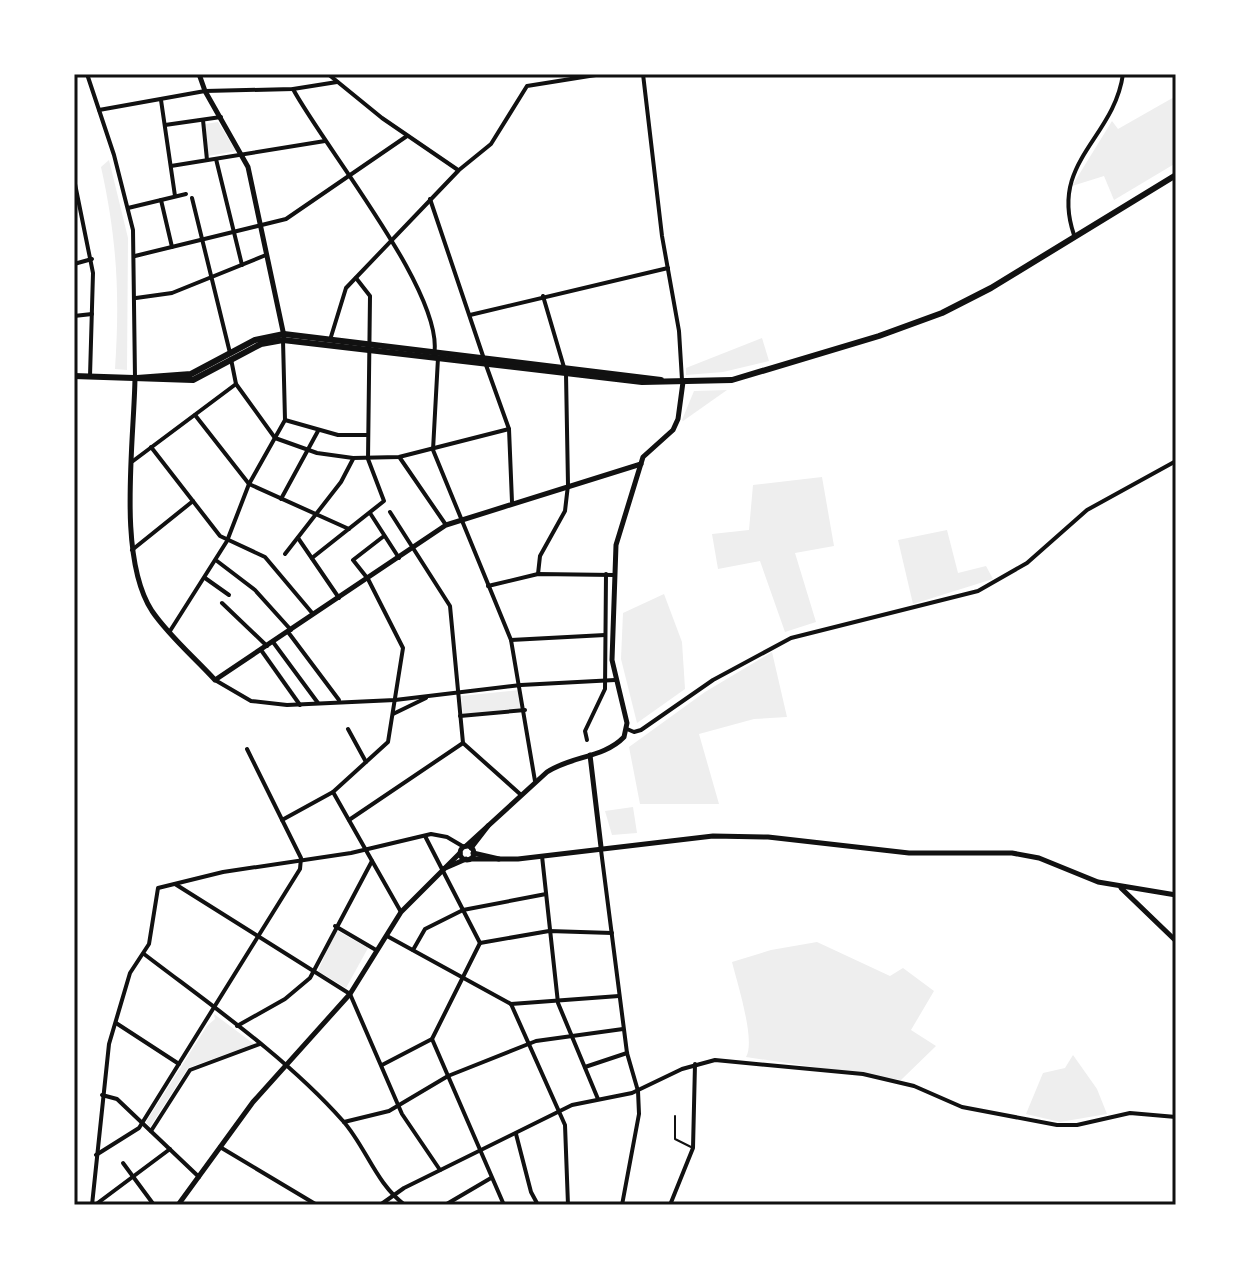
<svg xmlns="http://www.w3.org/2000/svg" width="1250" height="1279" font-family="'Times New Roman',serif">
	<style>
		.green { fill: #eee }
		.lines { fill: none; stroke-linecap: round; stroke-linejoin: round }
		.service { stroke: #111; stroke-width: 2 }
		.minor { stroke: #111; stroke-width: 4 }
		.tertiary { stroke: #111; stroke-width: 5 }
		.secondary { stroke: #111; stroke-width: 6 }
		.neatline { fill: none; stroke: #111; stroke-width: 3 }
	</style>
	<rect width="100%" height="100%" fill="#fff"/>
	<!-- green -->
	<g class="green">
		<polygon points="1176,96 1176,163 1114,200 1104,176 1072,186 1112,121 1118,129"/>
		<polygon points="218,122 236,151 208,156 205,124"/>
		<path d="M109,160l19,78 -1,132 -12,-1c5,-74 2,-130 -14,-202z"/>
		<polygon points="762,338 769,361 723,372 686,375 686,368"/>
		<polygon points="727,390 683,421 682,420 694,391"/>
		<polygon points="822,477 834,546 795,553 816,622 785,632 760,561 718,569 712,534 749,530 753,485"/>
		<polygon points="947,530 958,573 986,566 993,579 913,604 898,540"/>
		<polygon points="664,594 682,642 685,689 637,723 621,659 623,613"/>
		<polygon points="772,652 787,717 754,719 699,734 719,804 640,804 629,747 705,692"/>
		<polygon points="519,690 521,708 463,714 461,696"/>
		<polygon points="633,807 637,833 612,835 605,811"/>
		<polygon points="336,930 368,948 346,988 318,971"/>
		<path d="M817,942l73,34 13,-8 31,23 -23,39 25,16 -35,34 -155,-23c10,-16 -9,-75 -14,-95l39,-12z"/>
		<polygon points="214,1014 254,1044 188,1068 150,1127 146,1122 207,1026 215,1019"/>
		<polygon points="1073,1055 1097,1089 1107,1114 1060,1122 1026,1114 1043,1073 1065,1068"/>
	</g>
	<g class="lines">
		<!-- service -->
		<polyline class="service" points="675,1116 675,1139 691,1147"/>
		<!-- minor -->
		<g class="minor">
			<polyline points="87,74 114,155 133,230 135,378"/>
			<polyline points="328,74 382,118 458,170"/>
			<polyline points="643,74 662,236 679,331 682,380"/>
			<path d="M293,89c31,58 153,206 141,266"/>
			<polyline points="161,100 175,196"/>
			<polyline points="99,110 205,91 293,89 337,82"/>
			<polyline points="203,120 207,160"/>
			<polyline points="165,125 221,117"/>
			<polyline points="216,159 242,265"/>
			<polyline points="171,166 325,141"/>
			<polyline points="74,179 93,273 90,376"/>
			<polyline points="192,198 230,353"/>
			<polyline points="430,199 483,356"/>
			<polyline points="161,200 172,247"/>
			<polyline points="128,208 186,194"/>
			<path d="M1074,235c-25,-73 40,-96 49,-161"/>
			<polyline points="135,256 286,219 407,136"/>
			<polyline points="74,264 92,259"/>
			<polyline points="136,298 172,293 266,255"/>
			<polyline points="470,315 668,268"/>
			<polyline points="74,316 92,314"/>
			<polyline points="283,340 285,420"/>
			<polyline points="330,340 346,288 459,170 491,144 527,86 602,74"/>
			<polyline points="438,358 433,450 511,640 535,781"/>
			<polyline points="231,359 236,384 275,438 317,453 353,458 399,457 509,429"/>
			<polyline points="486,365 509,429 512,502"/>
			<polyline points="195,415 249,484 349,529"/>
			<polyline points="285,420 338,435 367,435"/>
			<polyline points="151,447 220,536 265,557 313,614"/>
			<polyline points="400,458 446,525"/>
			<polyline points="133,461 236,384"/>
			<polyline points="281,499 318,431"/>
			<polyline points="390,512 450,606 463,743 520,794"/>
			<polyline points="370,513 399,558"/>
			<polyline points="298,538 339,598"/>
			<polyline points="132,550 193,501"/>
			<polyline points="285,554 341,482 353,459"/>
			<polyline points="312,558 384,501 368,459 370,296 356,278"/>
			<polyline points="217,561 255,590 291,630"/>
			<polyline points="538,574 540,556 565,511 568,485 566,374 543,296"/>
			<polyline points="205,578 229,595"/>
			<polyline points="488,586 538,574 614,575"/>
			<polyline points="222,603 267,646"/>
			<polyline points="170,631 227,541 249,484 285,420"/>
			<polyline points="288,632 339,700"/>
			<polyline points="511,640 605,635"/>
			<polyline points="273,642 318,703"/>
			<polyline points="261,650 300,705"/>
			<polyline points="215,680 251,701 287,705 395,700 521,685 615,680"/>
			<polyline points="393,714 426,698"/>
			<polyline points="460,716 525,710"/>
			<polyline points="348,729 366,762"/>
			<polyline points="627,729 634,732 641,730 713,680 791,638 978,591 1027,563 1087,510 1176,461"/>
			<polyline points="587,740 585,731 605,689 606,574"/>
			<polyline points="333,792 401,912"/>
			<polyline points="282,820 333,792 388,742 403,648 368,579 353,560 384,536"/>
			<polyline points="349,820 463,743"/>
			<polyline points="425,836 480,943"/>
			<polyline points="601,850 627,1053 638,1091 639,1114 622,1205"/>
			<polyline points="542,856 558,1003 598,1099"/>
			<polyline points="175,884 350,994 402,1114 440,1170"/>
			<polyline points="335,926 376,950"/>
			<polyline points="387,936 511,1004 565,1125 568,1205"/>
			<polyline points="480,943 549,931 612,933"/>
			<polyline points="413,950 425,929 463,910 546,894"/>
			<path d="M144,954c68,52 142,103 199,167 23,26 33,63 62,84"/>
			<polyline points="511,1004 619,996"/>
			<polyline points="116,1023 179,1064"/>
			<polyline points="237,1026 285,999 310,978 372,861"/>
			<polyline points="432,1039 504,1205"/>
			<polyline points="382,1065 432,1039 480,943"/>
			<polyline points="585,1067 627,1053"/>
			<polyline points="102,1095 117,1099 199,1177"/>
			<polyline points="344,1122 389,1111 448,1076 536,1041 623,1029"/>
			<polyline points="151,1131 190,1070 260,1044"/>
			<polyline points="516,1134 531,1192 538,1205"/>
			<polyline points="220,1147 317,1205"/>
			<polyline points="96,1155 139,1128 300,869 301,858 247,749"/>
			<polyline points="123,1163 154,1205"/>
			<polyline points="92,1205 109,1044 130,973 149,944 158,888 223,872 351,853 431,834 447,837 464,847"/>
			<polyline points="95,1205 170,1149"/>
			<polyline points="380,1205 404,1188 572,1105 632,1093 682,1069 715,1060 863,1074 914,1086 962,1107 1057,1125 1077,1125 1130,1113 1176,1117"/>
			<polyline points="445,1205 491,1178"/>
			<polyline points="601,1205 609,1205"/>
			<polyline points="670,1205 693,1148 695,1064"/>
		</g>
		<!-- tertiary -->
		<g class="tertiary">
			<polyline points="199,74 205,91 248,167 284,336"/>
			<path d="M135,378c-1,65 -18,179 17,233 17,25 43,47 63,69l231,-155 195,-61"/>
			<polyline points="590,755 601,847"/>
			<path d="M466,846l81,-74c24,-16 57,-14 77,-35l3,-14 -15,-63 4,-115 27,-88 30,-27 5,-11 5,-37"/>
			<circle cx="467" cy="853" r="7"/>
			<polyline points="471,848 488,826"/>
			<polyline points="473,853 499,859"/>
			<polyline points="470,859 518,859 713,836 768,837 909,853 1012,853 1039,858 1098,882 1176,895"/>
			<polyline points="443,869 466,859"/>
			<polyline points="1121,888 1176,941"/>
			<polyline points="178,1205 253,1102 350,994 401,912 460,853"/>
		</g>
		<!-- secondary -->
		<g class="secondary">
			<polyline points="74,376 193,380 261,344 283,340 642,382 732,380 879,336 942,313 991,288 1176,175"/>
			<polyline points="137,378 191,374 255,340 284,334 661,380"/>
		</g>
	</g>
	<!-- border -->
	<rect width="1250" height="1279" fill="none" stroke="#ffffff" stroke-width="152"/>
	<rect x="76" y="76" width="1098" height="1127" class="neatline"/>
</svg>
